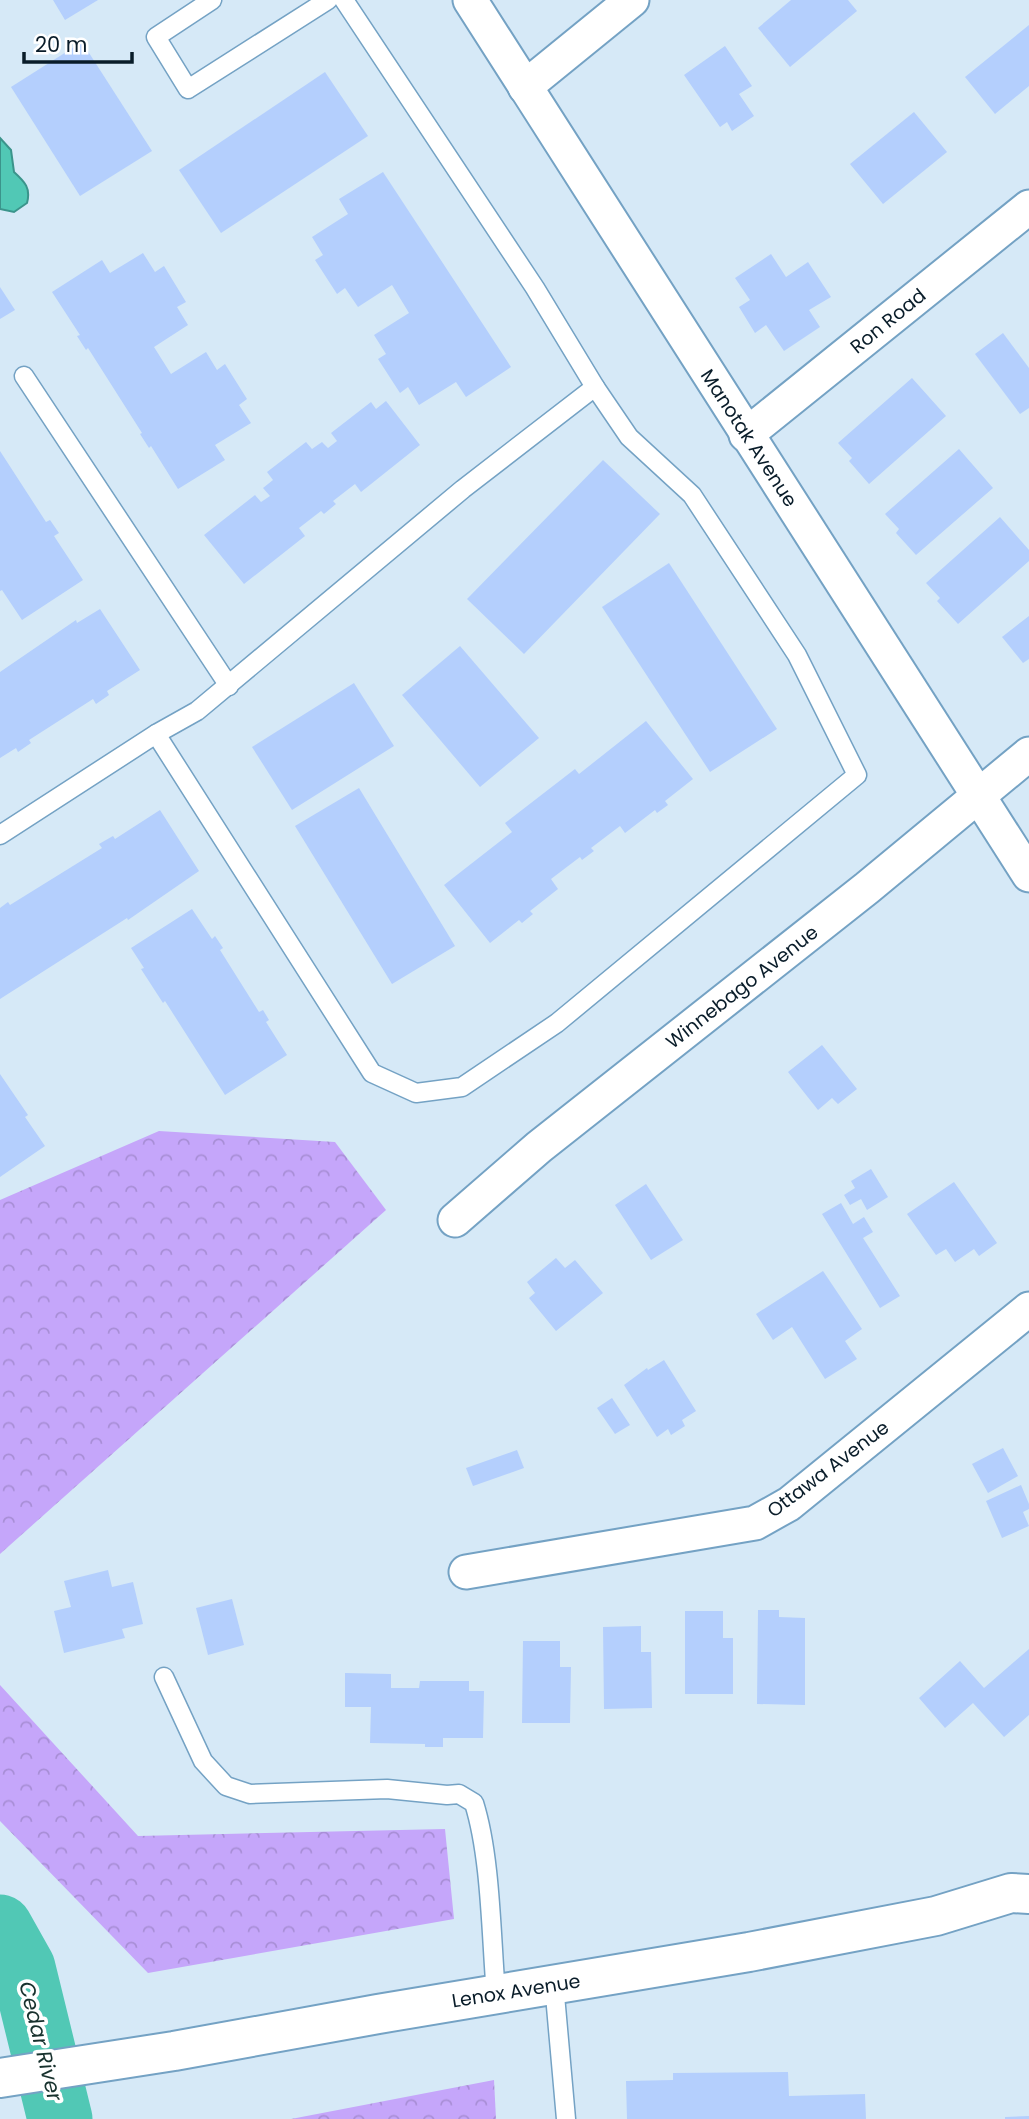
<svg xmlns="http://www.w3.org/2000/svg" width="1029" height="2119" font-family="Poppins,sans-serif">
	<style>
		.forest { fill: url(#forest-crowns) }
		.water { fill: #51c8b5; stroke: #3b948b; stroke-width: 2 }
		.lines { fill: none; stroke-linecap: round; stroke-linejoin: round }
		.river { stroke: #51c8b5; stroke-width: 65 }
		.building { fill: #b4cffd }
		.lane-casing { stroke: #74a2c4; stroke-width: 21 }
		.street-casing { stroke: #74a2c4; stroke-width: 37 }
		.secondary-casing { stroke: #74a2c4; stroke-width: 42 }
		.lane { stroke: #fff; stroke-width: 18 }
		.street { stroke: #fff; stroke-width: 33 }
		.secondary { stroke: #fff; stroke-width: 38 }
		.labels { text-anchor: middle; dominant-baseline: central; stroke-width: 7; stroke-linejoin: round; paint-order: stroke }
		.street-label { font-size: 19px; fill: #091c29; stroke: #fff }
		.water-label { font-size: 21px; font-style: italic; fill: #17312d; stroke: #fff }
	</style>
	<defs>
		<pattern id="forest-crowns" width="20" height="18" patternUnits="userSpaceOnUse" patternTransform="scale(1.75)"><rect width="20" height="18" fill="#c5a6fa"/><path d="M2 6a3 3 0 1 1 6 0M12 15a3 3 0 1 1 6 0" fill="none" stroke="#a88ed6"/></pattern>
	</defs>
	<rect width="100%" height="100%" fill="#d6e9f7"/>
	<!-- forest -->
	<g class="forest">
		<polygon points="159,1131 335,1142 386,1210 0,1554 0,1200"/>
		<polygon points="0,1685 138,1836 445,1829 454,1919 148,1973 0,1821"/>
		<polygon points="494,2080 496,2119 291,2119"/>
	</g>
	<!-- water -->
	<path class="water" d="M0,138l11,12 3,22c11,10 17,16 13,31l-13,9 -14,-3z"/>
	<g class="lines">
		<!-- river -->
		<polyline class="river" points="0,1927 23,1968 60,2119"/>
	</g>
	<!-- building -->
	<g class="building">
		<polygon points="53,0 98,0 65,20"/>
		<polygon points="791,0 848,0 857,11 790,67 758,28"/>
		<polygon points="1029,25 1029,86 995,114 965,77"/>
		<polygon points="82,42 152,151 80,196 11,87"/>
		<polygon points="725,46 752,86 739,94 754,116 732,131 727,122 720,127 684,75"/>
		<polygon points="325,72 368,136 221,233 179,170"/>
		<polygon points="914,112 947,152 883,204 850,164"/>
		<polygon points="383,172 511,367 466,397 456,382 419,405 408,387 400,393 378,359 386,354 374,335 409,313 392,285 358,307 345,288 337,294 315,260 323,255 312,237 348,214 339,199"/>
		<polygon points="143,253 155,272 164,266 186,302 177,307 188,325 154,347 171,374 206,352 217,370 225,364 247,399 239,405 251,423 215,445 225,460 178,489 151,446 149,448 140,434 142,433 88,348 86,350 77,336 80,335 52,292 102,260 110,273"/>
		<polygon points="771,254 786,277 808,262 831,297 809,310 820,327 784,351 766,325 755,333 739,307 750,300 735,278"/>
		<polygon points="0,287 15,310 0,319"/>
		<polygon points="1003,333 1029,368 1029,408 1020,414 975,354"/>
		<polygon points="912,378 946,416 869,484 849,461 852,458 838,443"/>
		<polygon points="386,401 420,445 361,492 355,484 333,501 336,504 324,514 321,511 299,528 305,536 244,584 204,535 255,495 261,502 270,496 263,488 273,480 267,472 306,442 312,449 322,442 328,448 337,441 331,433 371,402 376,409"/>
		<polygon points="959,449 993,488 916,555 896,533 899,529 885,514"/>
		<polygon points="0,451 46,522 50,520 59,533 54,536 83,580 22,620 2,590 0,591"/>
		<polygon points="603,460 660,514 524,654 467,599"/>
		<polygon points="1000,517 1029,550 1029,561 958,624 937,601 940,598 926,583"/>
		<polygon points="669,563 777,729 710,772 602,607"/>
		<polygon points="100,609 140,670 107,691 109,695 96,704 93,699 29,740 31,743 18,752 16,748 0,758 0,672 76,620 77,623"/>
		<polygon points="1029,616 1029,659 1023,663 1002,637"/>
		<polygon points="460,646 539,738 480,787 402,695"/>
		<polygon points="354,683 394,746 292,810 252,747"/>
		<polygon points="646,721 693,779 665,801 668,805 657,813 655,810 625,833 620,826 591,848 594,851 582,860 580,857 551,879 558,889 530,911 533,914 522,923 519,920 490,943 444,885 512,832 505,823 575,769 579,774"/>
		<polygon points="359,788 455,946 392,984 295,826"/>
		<polygon points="160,810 199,871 128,920 127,918 0,999 0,908 8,902 10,905 102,848 99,844 113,836 115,839"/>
		<polygon points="192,909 212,939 215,936 223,948 220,950 259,1012 263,1010 269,1020 266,1022 287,1055 225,1095 165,1001 163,1003 141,969 144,968 131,948"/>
		<polygon points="822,1045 857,1089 838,1104 832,1098 818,1110 788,1072"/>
		<polygon points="0,1074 28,1115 25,1117 45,1146 0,1177"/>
		<polygon points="871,1169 888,1197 867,1210 861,1199 850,1205 844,1195 855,1188 851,1181"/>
		<polygon points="954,1182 997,1243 979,1256 974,1249 955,1262 946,1249 936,1255 907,1214"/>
		<polygon points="646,1184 683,1240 651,1260 615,1205"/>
		<polygon points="841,1203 853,1224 864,1217 873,1232 863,1238 900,1296 880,1308 822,1214"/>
		<polygon points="556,1258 565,1268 575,1260 603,1293 556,1331 529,1298 535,1293 527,1282"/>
		<polygon points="823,1271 862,1329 845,1341 857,1359 825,1379 792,1327 773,1340 756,1314"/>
		<polygon points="664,1360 696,1411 682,1420 685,1426 671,1435 668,1429 657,1437 624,1385 647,1368 648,1370"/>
		<polygon points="612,1398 630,1425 615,1434 597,1408"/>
		<polygon points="1003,1448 1018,1476 988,1493 972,1464"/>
		<polygon points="517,1450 524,1468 473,1486 466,1468"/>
		<polygon points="1021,1485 1029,1504 1029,1509 1023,1512 1029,1526 1002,1538 986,1501"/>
		<polygon points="108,1570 112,1587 133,1582 143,1624 122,1629 125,1638 64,1653 54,1611 71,1607 64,1581"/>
		<polygon points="232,1599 244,1645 208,1655 196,1608"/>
		<polygon points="758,1610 779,1610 779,1617 805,1618 805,1705 757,1704"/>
		<polygon points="685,1611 723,1611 723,1638 733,1638 733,1694 685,1694"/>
		<polygon points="641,1626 641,1652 651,1652 652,1708 604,1709 603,1627"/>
		<polygon points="523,1641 560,1641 560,1667 571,1667 570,1723 522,1723"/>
		<polygon points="1029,1649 1029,1715 1004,1737 973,1703 945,1728 919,1698 960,1661 984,1688"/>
		<polygon points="345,1673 391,1674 391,1688 419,1688 420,1681 469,1681 469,1691 484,1691 483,1738 443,1738 443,1747 425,1747 425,1744 370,1743 371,1707 345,1707"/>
		<polygon points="788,2072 789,2096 865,2094 866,2119 627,2119 626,2081 673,2080 673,2073"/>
		<polygon points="1029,2116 1029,2119 1005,2119 1005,2117"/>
	</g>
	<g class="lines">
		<!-- lane casing -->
		<g class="lane-casing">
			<g id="lane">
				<polyline points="212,0 156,37 188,89 328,0"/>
				<polyline points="24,376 229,686"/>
				<polyline points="156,734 372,1073 416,1093 462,1087 557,1023 857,775 797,655 692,495 629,437 595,387"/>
				<polyline points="0,835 156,734 197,711 463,489 595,387 535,288 344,0"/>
				<path d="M164,1677l39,84 23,25 24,8 137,-5 60,6 12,-1 15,9c17,54 17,133 22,191"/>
				<polyline points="554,1984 566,2119"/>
			</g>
		</g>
		<!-- street casing -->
		<g class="street-casing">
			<g id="street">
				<polyline points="470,0 1029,875"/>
				<polyline points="525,87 632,0"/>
				<polyline points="746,435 1029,207"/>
				<polyline points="455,1220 539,1147 867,888 1029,754"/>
				<polyline points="466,1572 755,1523 789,1504 1029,1309"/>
			</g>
		</g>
		<!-- secondary casing -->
		<g class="secondary-casing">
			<polyline id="secondary" points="0,2078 174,2051 378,2014 749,1952 936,1916 1011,1893 1029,1894"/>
		</g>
		<!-- lane -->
		<use href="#lane" class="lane"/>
		<!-- street -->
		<use href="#street" class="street"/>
		<!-- secondary -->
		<use href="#secondary" class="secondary"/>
	</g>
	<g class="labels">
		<!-- street labels -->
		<g class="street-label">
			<text transform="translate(888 321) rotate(-39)">Ron Road</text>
			<text transform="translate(749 438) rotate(57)">Manotak Avenue</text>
			<text transform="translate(742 987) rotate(-38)">Winnebago Avenue</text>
			<text transform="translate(828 1469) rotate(-37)">Ottawa Avenue</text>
			<text transform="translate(516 1991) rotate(-9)">Lenox Avenue</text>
		</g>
		<!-- water labels -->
		<g class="water-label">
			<text transform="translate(41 2041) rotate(76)">Cedar River</text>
		</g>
	</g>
	<!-- scale -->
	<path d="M24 52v10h108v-10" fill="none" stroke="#091c29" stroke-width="3.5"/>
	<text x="35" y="52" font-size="21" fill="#091c29" stroke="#ffffff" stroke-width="5" paint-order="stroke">20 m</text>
</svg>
